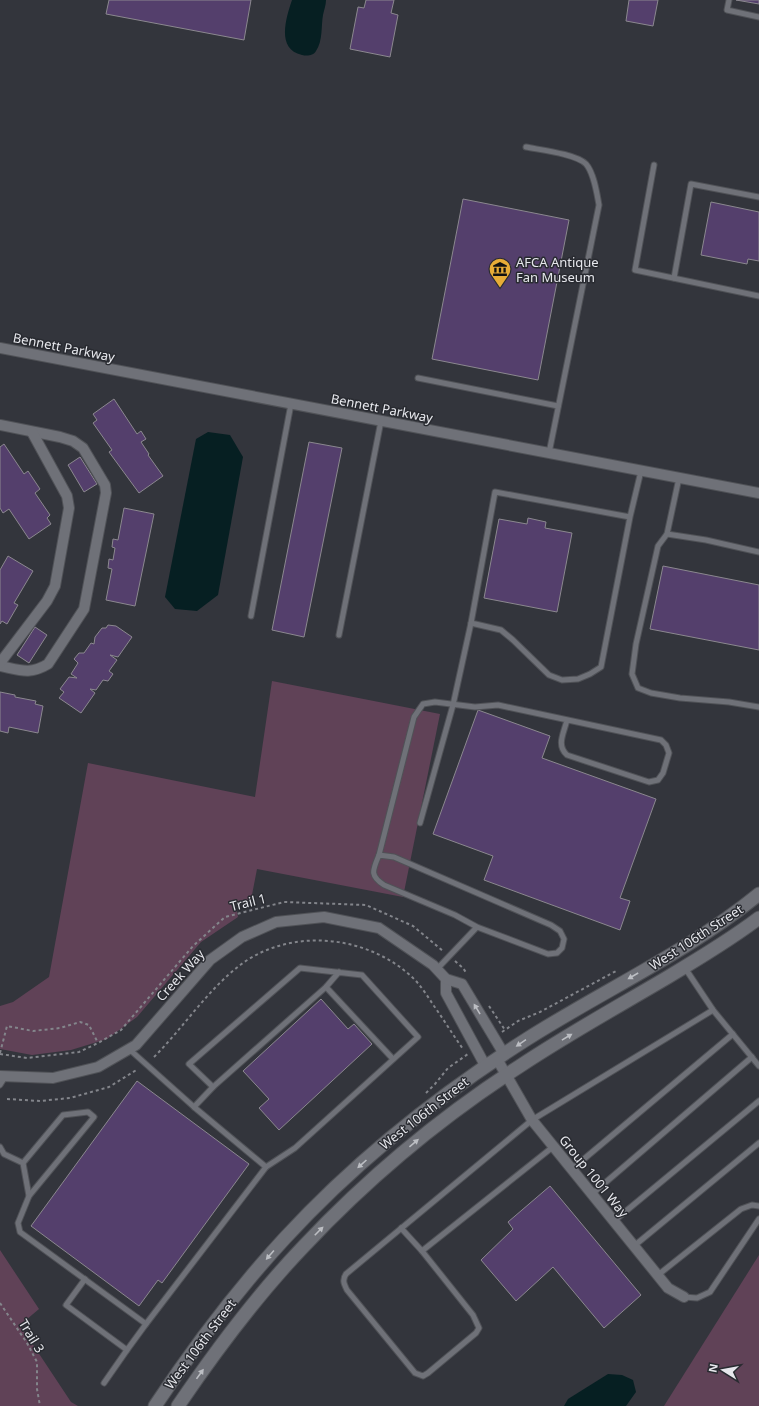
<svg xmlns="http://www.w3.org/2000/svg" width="759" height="1406" font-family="'Noto Sans',sans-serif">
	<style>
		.green { fill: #604257 }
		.water { fill: #061f22 }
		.building { fill: #543f6c; stroke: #8b888f }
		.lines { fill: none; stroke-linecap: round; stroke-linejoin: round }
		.service-casing { stroke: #505257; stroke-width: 7 }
		.minor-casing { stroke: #505257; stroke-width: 12 }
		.tertiary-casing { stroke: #505257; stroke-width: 15 }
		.path { stroke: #83858b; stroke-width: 2; stroke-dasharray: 3 3; stroke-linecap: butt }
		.service { stroke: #6f7178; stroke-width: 5 }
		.minor { stroke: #6f7178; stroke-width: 10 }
		.tertiary { stroke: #6f7178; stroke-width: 13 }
		.oneway { fill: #bcbec3 }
		.labels { text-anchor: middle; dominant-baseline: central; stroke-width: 3; stroke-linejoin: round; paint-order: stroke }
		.poi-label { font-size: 13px; fill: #e6e7ec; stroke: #292b31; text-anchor: start }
		.street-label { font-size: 13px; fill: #e6e7ec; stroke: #292b31 }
	</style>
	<rect width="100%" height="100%" fill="#33353c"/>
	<!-- green -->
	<g class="green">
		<polygon points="272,681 440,714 403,897 257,869 250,905 235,902 238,917 201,942 137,1017 107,1039 71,1050 32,1055 0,1049 0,1006 13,1002 49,977 88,763 255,797"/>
		<polygon points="0,1250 39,1309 20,1325 71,1402 78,1406 0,1406"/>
		<polygon points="759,1255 759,1406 664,1406"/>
	</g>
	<!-- water -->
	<g class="water">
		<path d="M292,0h34c0,5 -2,10 -3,15 -2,11 0,26 -7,36 -3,5 -9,5 -14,4 -26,-6 -16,-37 -10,-55z"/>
		<polygon points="208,432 230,435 243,457 218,595 197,611 175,609 165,597 196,439"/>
		<polygon points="608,1374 622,1375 633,1380 636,1392 626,1406 564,1406 568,1399"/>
	</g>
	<!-- building -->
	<g class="building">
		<polygon points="109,0 251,0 244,40 106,14"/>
		<polygon points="366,0 394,0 391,13 398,15 390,57 350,49 358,7 364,8"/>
		<polygon points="629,0 658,0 653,26 626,21"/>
		<polygon points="736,0 759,0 759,4"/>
		<polygon points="463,199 569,220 538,380 432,359"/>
		<polygon points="711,202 759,212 759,261 748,259 747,264 701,255"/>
		<polygon points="114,399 137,434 141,431 146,439 141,442 149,454 148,455 163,476 139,493 109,452 112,450 93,423 97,420 93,414"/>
		<polygon points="309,442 342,448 304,637 272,630"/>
		<polygon points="4,444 24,474 28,471 40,489 35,493 50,515 47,518 51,524 29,539 9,509 3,513 0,508 0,447"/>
		<polygon points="80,457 97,484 84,492 68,465"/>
		<polygon points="124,508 154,514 135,606 106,600 112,569 108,568 109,559 113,560 115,548 112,547 113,539 118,540"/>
		<polygon points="528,518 546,522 545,528 572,533 557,612 484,598 499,519 527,524"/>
		<polygon points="8,556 33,571 14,603 18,605 7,624 2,621 0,624 0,570"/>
		<polygon points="663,566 759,585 759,650 650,629"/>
		<polygon points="108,625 116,626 132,637 118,657 110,655 117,660 109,671 113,674 108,681 103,680 96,690 90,689 95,693 81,713 59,698 64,692 60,689 69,677 77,678 71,674 78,663 74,659 79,653 84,653 91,643 94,644 95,637 102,628 106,628"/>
		<polygon points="35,627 47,635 29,663 17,655"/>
		<polygon points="0,692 15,695 15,697 36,701 35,704 43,706 38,733 9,727 8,733 0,731"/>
		<polygon points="478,710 550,736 542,758 656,799 620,898 630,901 620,930 484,880 493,856 433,834"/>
		<polygon points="321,999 348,1029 354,1024 372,1044 279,1130 259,1108 269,1099 243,1071"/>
		<polygon points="137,1081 249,1164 162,1283 158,1280 139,1306 31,1226"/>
		<polygon points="550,1186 641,1295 604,1328 553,1267 516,1301 481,1260 513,1229 508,1222"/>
	</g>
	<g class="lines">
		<!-- service casing -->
		<g class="service-casing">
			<g id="service">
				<polyline points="729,0 727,10 759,17"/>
				<path d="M526,147c15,3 50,7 60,17 8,9 11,30 13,41l-50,248"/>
				<polyline points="654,165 635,270 759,296"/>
				<polyline points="674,278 691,184 759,197"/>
				<polyline points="418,378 558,406"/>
				<polyline points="679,478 667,534 658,546 636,644 632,674 638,688 651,693 680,698 729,702 759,707"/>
				<polyline points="630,517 601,667 590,674 578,679 562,680 549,675 513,640 501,630 471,623 495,492 630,517 641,471"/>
				<polyline points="667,534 706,540 759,552"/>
				<polyline points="251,616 291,404"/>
				<polyline points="339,635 381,421"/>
				<polyline points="420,823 453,705 471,623"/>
				<path d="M379,855l35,-138 9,-13 12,-2 40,5 23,-2 163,35 5,5 3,8 -6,20 -5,7 -9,2 -82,-27c-11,-10 -3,-22 0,-35"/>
				<polyline points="685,968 713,1010 759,1066"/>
				<path d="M437,969l40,-42 71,27 9,-1 5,-5 2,-9 -4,-8 -9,-6 -157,-68 -15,-2c-6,15 -10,20 5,30l71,30 22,12"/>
				<polyline points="326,987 393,1059"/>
				<polyline points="129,1049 194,1107 266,1167 295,1148 418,1037 362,975 300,968 189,1064 213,1087 326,987 339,972"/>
				<polyline points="0,1085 5,1077"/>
				<polyline points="194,1107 213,1087"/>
				<path d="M554,1146l-132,105 51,64 6,13 -3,5 -48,40 -5,3 -8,-3 -68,-83c-3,-6 -5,-10 -1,-16l186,-154 181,-110"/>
				<polyline points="0,1147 4,1154 23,1163 29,1196 18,1223 20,1232 146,1324 266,1167"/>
				<polyline points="23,1163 63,1115 88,1112 94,1117 29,1196"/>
				<polyline points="572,1169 733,1034"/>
				<polyline points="592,1194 752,1057"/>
				<polyline points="614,1221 759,1101"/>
				<polyline points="401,1228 422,1251"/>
				<polyline points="634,1246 759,1143"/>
				<polyline points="658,1275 741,1209 752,1205 759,1206"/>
				<polyline points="85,1279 66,1305 127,1350 104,1383"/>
				<polyline points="684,1297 697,1298 710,1292 759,1219"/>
				<polyline points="127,1350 146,1324"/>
			</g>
		</g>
		<!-- minor casing -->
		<g class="minor-casing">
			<g id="minor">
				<polyline points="0,348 759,493"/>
				<path d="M0,425l60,12 13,4 10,7 22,37 1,8 -22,116 -36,55c-18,11 -28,6 -48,2"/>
				<polyline points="0,663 47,601 55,586 69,508 67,496 32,432"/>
				<polyline points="446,979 446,993 486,1067"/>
				<polyline points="497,1059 532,1120 668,1288 684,1297"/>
				<polyline points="0,1076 53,1078 98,1067 136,1045 210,960 242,937 276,922 324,917 379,928 433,965 446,979 462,984 504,1054"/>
			</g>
		</g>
		<!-- tertiary casing -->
		<g class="tertiary-casing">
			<g id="tertiary">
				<path d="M155,1406c39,-59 82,-116 130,-168 71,-77 154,-143 242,-199 77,-49 161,-87 232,-145"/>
				<path d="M178,1406c38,-56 79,-111 126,-160 64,-68 137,-129 216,-180 48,-32 99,-60 148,-89 32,-19 62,-37 91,-59"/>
			</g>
		</g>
		<!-- path -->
		<g class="path">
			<polyline points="455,961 463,968 467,974"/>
			<polyline points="489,1006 505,1030"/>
			<polyline points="502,1032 518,1021 540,1012 618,970"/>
			<polyline points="0,1053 7,1026 33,1031 60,1028 80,1022 89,1025 98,1043"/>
			<polyline points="0,1054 27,1058 79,1052 98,1043 121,1030 193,946 225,917 284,902 366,905 413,926 443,951"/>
			<path d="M154,1057c28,-28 50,-62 80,-87 51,-44 133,-37 180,9 8,8 14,18 20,27 10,14 19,29 29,43"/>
			<polyline points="426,1093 435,1084 448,1068 468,1054"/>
			<polyline points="7,1099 40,1101 70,1098 109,1087 138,1069"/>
			<polyline points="0,1303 27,1343 37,1362 37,1389 40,1406"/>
		</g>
		<!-- service -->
		<use href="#service" class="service"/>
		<!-- minor -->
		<use href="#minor" class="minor"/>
		<!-- tertiary -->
		<use href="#tertiary" class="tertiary"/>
	</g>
	<!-- one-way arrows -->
	<defs><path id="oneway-solid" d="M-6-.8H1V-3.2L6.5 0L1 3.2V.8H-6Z"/></defs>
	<g class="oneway">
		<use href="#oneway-solid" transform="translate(633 976) rotate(150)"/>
		<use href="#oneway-solid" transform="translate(477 1009) rotate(-121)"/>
		<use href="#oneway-solid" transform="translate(567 1037) rotate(-31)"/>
		<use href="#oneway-solid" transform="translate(521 1043) rotate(146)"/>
		<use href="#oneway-solid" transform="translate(414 1143) rotate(-40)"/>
		<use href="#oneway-solid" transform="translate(362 1164) rotate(138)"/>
		<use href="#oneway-solid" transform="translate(319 1231) rotate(-45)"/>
		<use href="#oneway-solid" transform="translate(270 1255) rotate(131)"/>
		<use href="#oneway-solid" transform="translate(200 1374) rotate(-54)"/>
	</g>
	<!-- icons -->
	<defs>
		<g id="museum-pin" transform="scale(1.15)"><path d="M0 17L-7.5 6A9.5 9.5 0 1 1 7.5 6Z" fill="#e7ac37" stroke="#292b31"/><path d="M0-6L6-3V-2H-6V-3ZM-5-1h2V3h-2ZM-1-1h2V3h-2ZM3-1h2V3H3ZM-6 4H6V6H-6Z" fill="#111"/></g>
	</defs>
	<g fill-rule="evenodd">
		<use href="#museum-pin" x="500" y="269"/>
	</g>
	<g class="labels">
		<!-- poi labels -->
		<g class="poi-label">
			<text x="516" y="262">AFCA Antique<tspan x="516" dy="15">Fan Museum</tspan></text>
		</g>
		<!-- street labels -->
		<g class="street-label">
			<text transform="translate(64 347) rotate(11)">Bennett Parkway</text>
			<text transform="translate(382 408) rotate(11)">Bennett Parkway</text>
			<text transform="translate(248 902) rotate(-14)">Trail 1</text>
			<text transform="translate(696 937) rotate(-33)">West 106th Street</text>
			<text transform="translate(180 975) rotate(-48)">Creek Way</text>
			<text transform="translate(424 1113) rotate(-38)">West 106th Street</text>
			<text transform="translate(594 1176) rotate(51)">Group 1001 Way</text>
			<text transform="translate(32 1336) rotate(59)">Trail 3</text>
			<text transform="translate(200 1344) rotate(-53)">West 106th Street</text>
		</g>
	</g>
	<!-- north arrow -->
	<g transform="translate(723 1370) rotate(281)" stroke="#292b31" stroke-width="3" paint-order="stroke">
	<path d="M0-3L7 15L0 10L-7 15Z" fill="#e6e7ec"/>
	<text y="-6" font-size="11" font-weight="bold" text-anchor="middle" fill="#e6e7ec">N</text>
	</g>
</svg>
